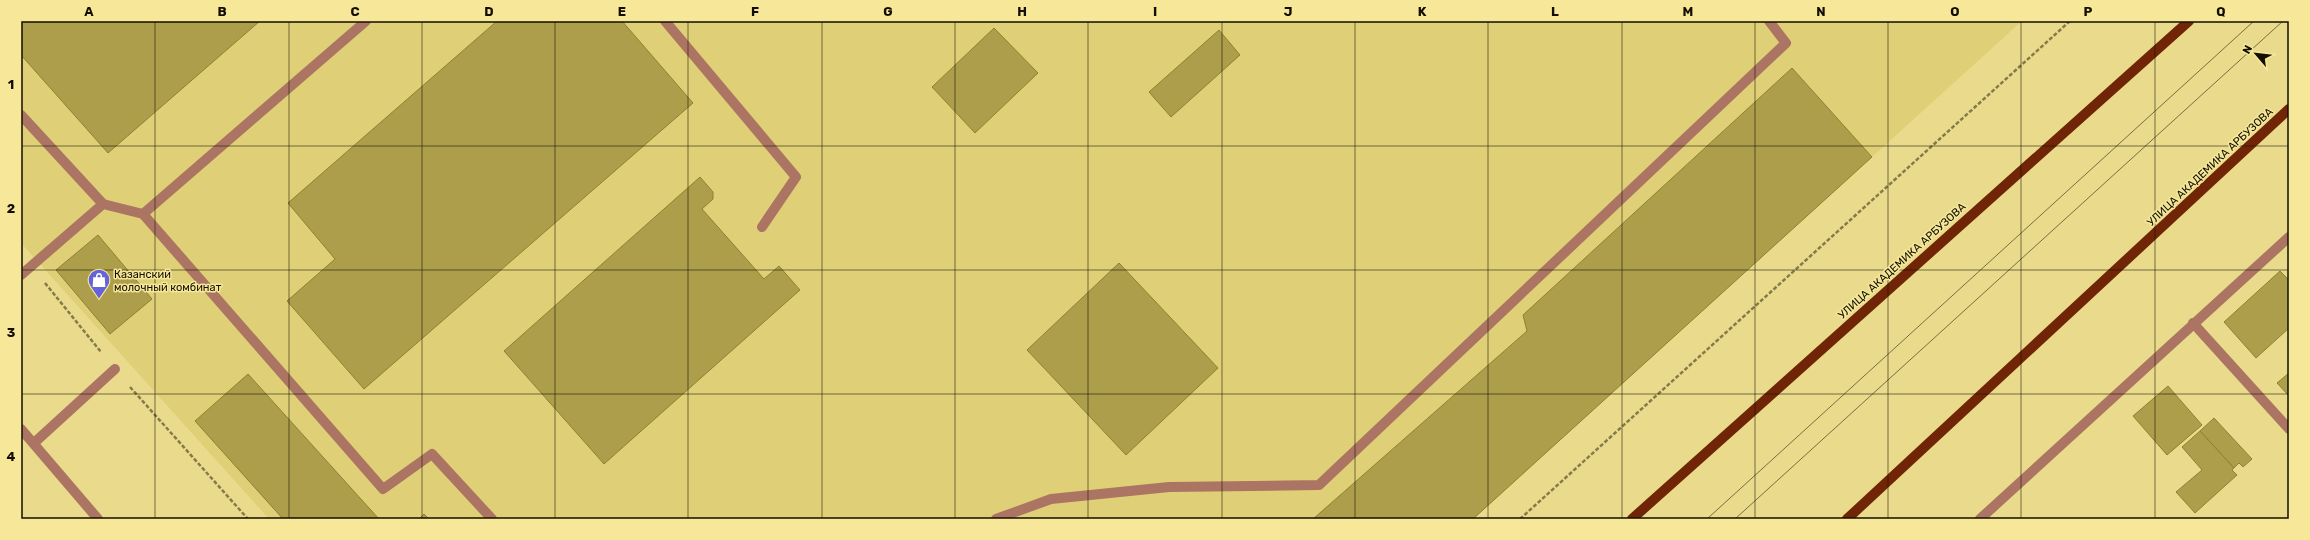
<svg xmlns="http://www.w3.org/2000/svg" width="2310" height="540" font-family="Rubik,sans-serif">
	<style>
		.built { fill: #dfd077 }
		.building { fill: #ac9e4a; stroke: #8f8131 }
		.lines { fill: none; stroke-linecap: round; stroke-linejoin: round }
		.path { stroke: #857b4a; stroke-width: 2.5; stroke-dasharray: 4 2; stroke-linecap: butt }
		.service { stroke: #ac7563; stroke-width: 10 }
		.minor { stroke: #ac7563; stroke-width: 10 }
		.tertiary { stroke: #ac7563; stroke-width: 10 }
		.primary { stroke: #702506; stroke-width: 10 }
		.tram { stroke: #776e41; stroke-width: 1 }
		.grid { fill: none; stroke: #130e00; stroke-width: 1; stroke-opacity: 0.55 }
		.labels { text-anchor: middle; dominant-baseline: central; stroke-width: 3; stroke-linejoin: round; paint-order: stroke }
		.street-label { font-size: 11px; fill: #130e00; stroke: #f6e898 }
		.poi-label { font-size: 11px; fill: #130e00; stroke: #f6e898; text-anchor: start }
		.neatline { fill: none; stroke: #130e00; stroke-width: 1.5 }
		.grid-label { font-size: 13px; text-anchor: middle; font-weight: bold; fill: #130e00 }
	</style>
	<rect width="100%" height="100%" fill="#e9db8b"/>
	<!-- built -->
	<polygon class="built" points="21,21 2022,21 1473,519 269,519 21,243"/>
	<!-- building -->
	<g class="building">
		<polygon points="21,21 260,21 108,153 21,55"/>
		<polygon points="497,21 622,21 693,103 364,389 287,301 335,259 288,203"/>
		<polygon points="994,28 1038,73 975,133 932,87"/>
		<polygon points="1219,30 1240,55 1171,117 1149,92"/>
		<polygon points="1792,68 1872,157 1473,519 1313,519 1527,331 1523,315"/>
		<polygon points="700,177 713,192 713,199 702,209 764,279 779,266 800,290 604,464 504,351"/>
		<polygon points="98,235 152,299 110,334 56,270"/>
		<polygon points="1119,263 1218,368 1126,455 1027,350"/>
		<polygon points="2280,271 2289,280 2289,328 2256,358 2224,322"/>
		<polygon points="2289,373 2289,396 2277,383"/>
		<polygon points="248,374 379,519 283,519 195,421"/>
		<polygon points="2168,386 2202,425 2167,455 2133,416"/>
		<polygon points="2214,418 2252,459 2243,467 2239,463 2234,468 2200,431"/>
		<polygon points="2200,431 2234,468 2232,470 2237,475 2195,513 2176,492 2202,470 2182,447"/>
		<polygon points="424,514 429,519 419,519"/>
	</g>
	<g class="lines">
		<!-- path -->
		<g class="path">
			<polyline points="45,283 101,352"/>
			<polyline points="130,387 248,519"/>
			<polyline points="1520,519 2070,21"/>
		</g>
		<!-- service -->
		<g class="service">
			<polyline points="665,21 796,177 762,227"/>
			<polyline points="21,115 103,204"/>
			<polyline points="143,214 366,21"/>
			<polyline points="21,275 103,204 143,214 383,489 432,454 492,519"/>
			<polyline points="34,443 115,369"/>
			<polyline points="996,519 1051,499 1169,487 1319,485 1786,43 1769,21"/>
			<polyline points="1980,519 2289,237"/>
		</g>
		<!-- minor -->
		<polyline class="minor" points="2193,323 2289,429"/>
		<!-- tertiary -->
		<polyline class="tertiary" points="21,429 98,519"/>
		<!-- primary -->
		<g class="primary">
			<polyline points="1632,519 2189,21"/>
			<polyline points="1847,519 2289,109"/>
		</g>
		<!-- tram -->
		<g class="tram">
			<polyline points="1707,519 2254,21"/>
			<polyline points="1735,519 2283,21"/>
		</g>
	</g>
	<!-- grid -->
	<path class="grid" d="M155,21v498M289,21v498M422,21v498M555,21v498M688,21v498M822,21v498M955,21v498M1088,21v498M1222,21v498M1355,21v498M1488,21v498M1622,21v498M1755,21v498M1888,21v498M2021,21v498M2155,21v498M21,146h2268M21,270h2268M21,394h2268"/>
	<!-- icons -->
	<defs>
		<g id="shop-pin" transform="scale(1.15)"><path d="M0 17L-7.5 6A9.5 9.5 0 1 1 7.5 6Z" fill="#6563dc" stroke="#f6e898"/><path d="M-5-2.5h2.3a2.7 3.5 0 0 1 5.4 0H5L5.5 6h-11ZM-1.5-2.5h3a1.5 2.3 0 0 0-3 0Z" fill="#fff"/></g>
	</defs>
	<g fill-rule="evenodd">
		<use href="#shop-pin" x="99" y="280"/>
	</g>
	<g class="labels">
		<!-- street labels -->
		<g class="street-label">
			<text transform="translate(2210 167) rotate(-43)">УЛИЦА АКАДЕМИКА АРБУЗОВА</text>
			<text transform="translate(1902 261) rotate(-42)">УЛИЦА АКАДЕМИКА АРБУЗОВА</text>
		</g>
		<!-- poi labels -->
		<g class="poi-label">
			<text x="114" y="274">Казанский<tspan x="114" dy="13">молочный комбинат</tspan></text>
		</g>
	</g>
	<!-- border -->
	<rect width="2310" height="540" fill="none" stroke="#f6e898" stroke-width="44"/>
	<!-- north arrow -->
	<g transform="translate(2256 54) rotate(298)" stroke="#f6e898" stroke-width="3" paint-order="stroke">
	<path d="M0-3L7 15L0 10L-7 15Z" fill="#130e00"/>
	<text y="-6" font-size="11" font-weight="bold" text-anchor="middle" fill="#130e00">N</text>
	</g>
	<rect x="22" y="22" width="2266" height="496" class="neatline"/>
	<g class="grid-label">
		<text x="89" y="16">A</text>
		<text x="222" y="16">B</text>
		<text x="355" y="16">C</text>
		<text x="489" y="16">D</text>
		<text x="622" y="16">E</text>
		<text x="755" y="16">F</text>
		<text x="888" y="16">G</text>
		<text x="1022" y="16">H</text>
		<text x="1155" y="16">I</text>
		<text x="1288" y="16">J</text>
		<text x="1422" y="16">K</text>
		<text x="1555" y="16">L</text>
		<text x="1688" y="16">M</text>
		<text x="1821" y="16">N</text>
		<text x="1955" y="16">O</text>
		<text x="2088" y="16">P</text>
		<text x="2221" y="16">Q</text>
		<text x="11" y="89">1</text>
		<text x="11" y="213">2</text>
		<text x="11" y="337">3</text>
		<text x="11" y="461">4</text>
	</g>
</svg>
